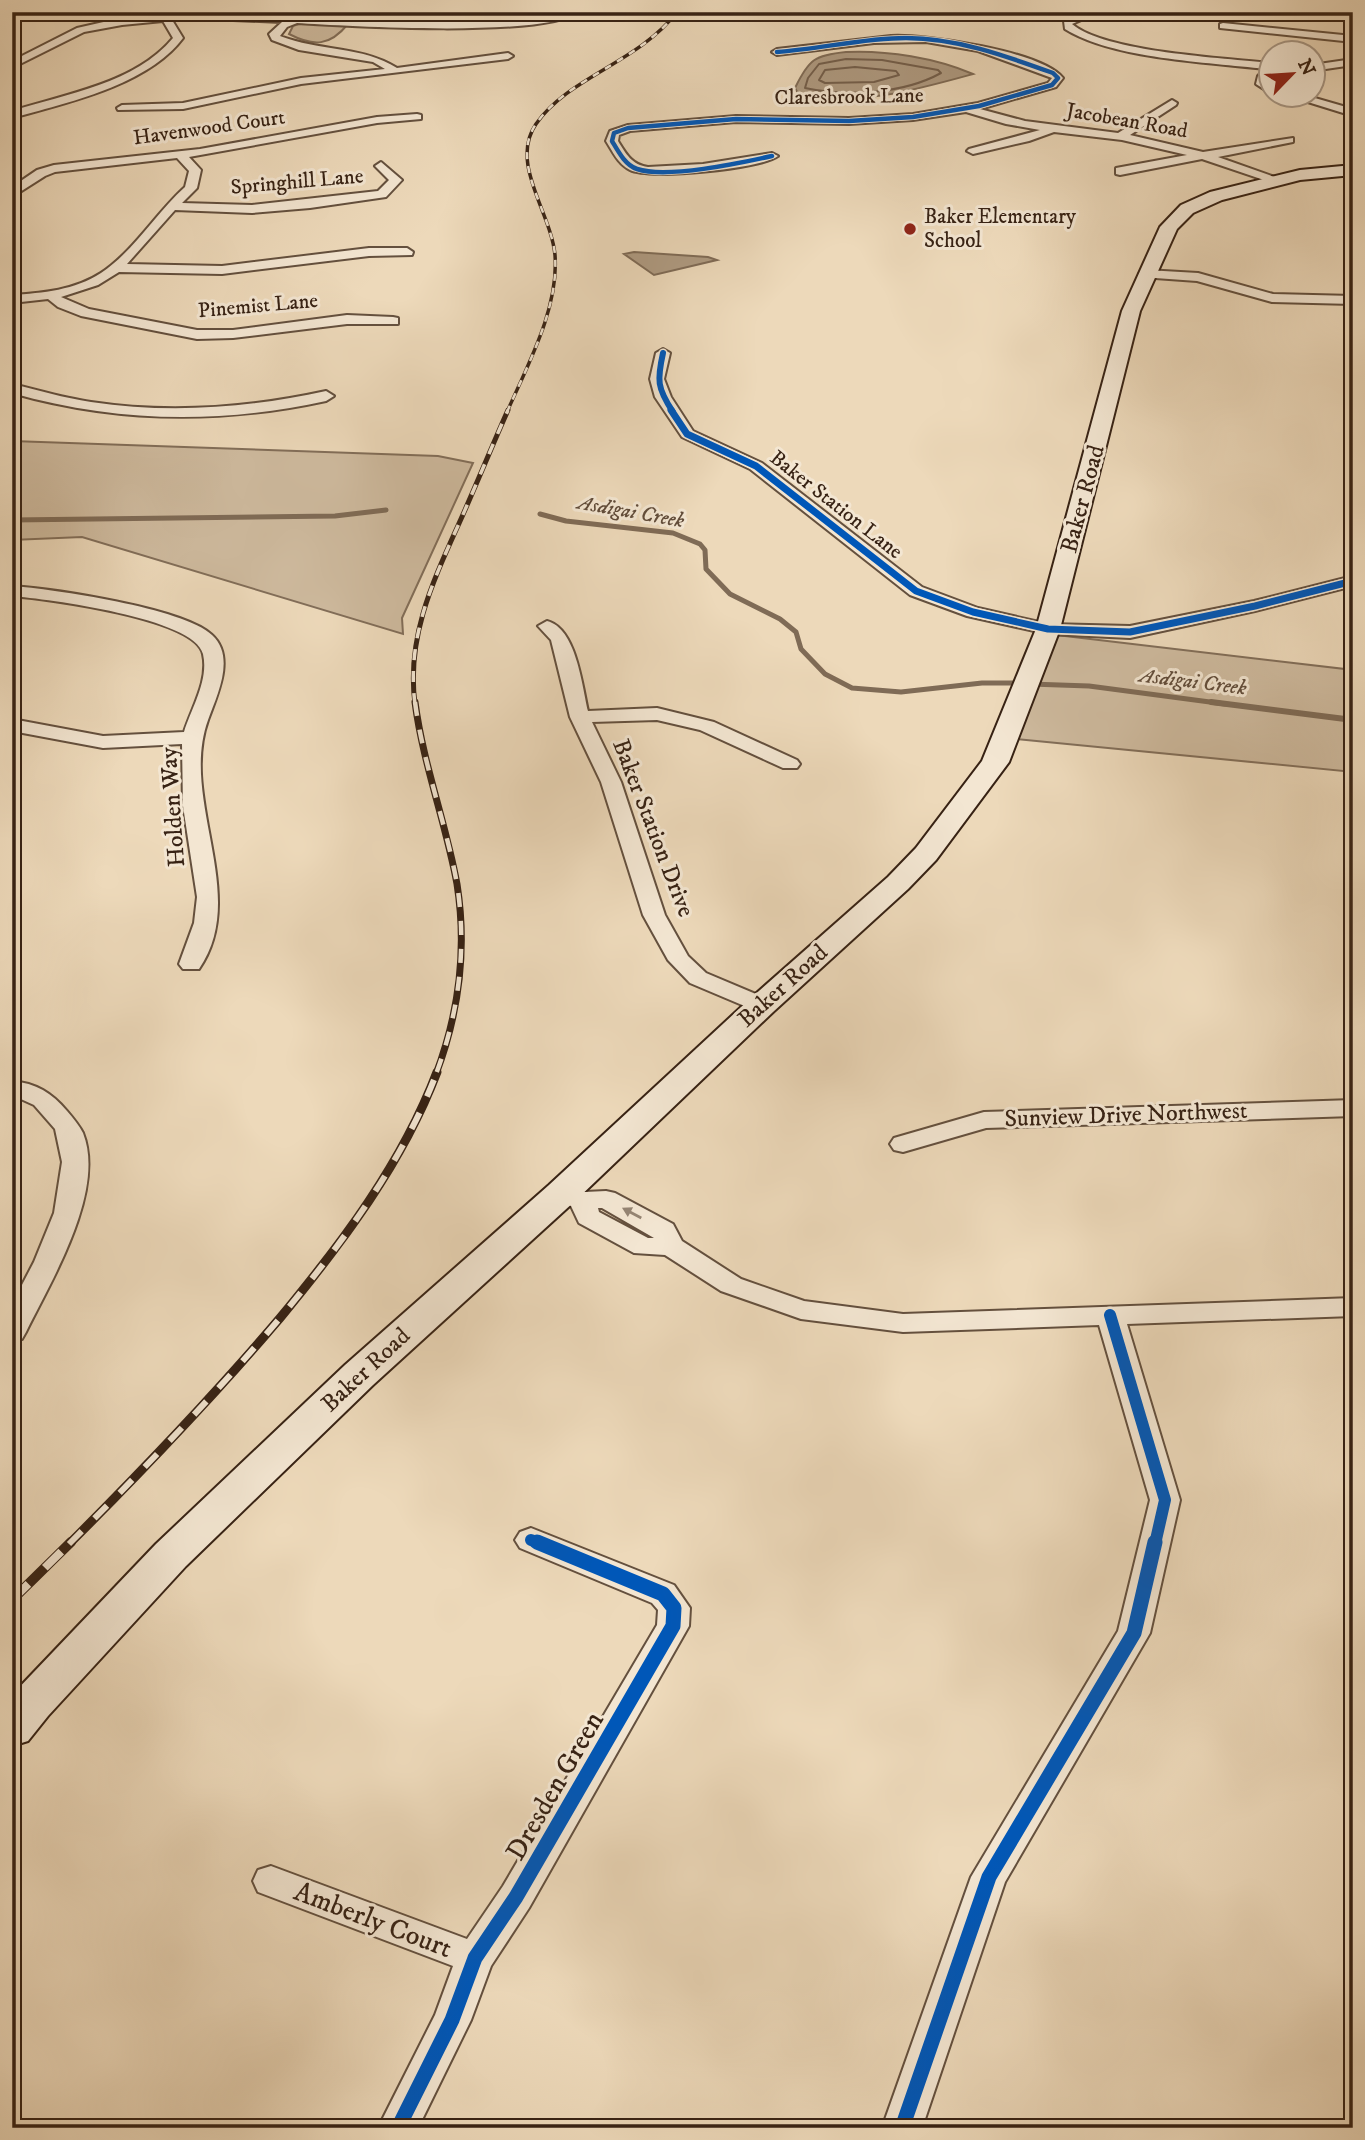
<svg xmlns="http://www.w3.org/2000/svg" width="1365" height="2140" font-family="'IM FELL DW Pica',serif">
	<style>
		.green { fill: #ceba9e; stroke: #826e59; stroke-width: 2 }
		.water { fill: #af9b82; stroke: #7f6b56; stroke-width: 2 }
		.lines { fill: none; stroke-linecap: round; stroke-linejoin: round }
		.shore { stroke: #735e4b; stroke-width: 2 }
		.stream-far1 { stroke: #7f6b56; stroke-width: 5 }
		.stream { stroke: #7f6b56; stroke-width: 6 }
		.street-casing { stroke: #64503e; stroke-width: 4 }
		.secondary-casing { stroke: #372214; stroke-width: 4 }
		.street { fill: #f3e6d2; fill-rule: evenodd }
		.secondary { fill: #f3e6d2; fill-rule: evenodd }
		.rail-far4-casing { stroke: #372214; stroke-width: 3.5 }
		.rail-far3-casing { stroke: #372214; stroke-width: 5 }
		.rail-far2-casing { stroke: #372214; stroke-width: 7 }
		.rail-far1-casing { stroke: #372214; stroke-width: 9 }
		.rail-casing { stroke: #372214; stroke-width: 10 }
		.rail-far4 { stroke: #f3e6d2; stroke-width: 2.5; stroke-dasharray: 7; stroke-linecap: butt }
		.rail-far3 { stroke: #f3e6d2; stroke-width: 3.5; stroke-dasharray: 11; stroke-linecap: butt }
		.rail-far2 { stroke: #f3e6d2; stroke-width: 4.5; stroke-dasharray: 14; stroke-linecap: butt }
		.rail-far1 { stroke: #f3e6d2; stroke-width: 6; stroke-dasharray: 18; stroke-linecap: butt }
		.rail { stroke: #f3e6d2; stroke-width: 8; stroke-dasharray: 23; stroke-linecap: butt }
		.cycleway-far4-casing { stroke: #f3e6d2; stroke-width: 6 }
		.cycleway-far3-casing { stroke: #f3e6d2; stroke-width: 9 }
		.cycleway-far2-casing { stroke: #f3e6d2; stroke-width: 10 }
		.cycleway-far1-casing { stroke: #f3e6d2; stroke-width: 17 }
		.cycleway-casing { stroke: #f3e6d2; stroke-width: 19 }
		.cycleway-far4 { stroke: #0057b8; stroke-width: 4.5 }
		.cycleway-far3 { stroke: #0057b8; stroke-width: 6 }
		.cycleway-far2 { stroke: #0057b8; stroke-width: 7 }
		.cycleway-far1 { stroke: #0057b8; stroke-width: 12 }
		.cycleway { stroke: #0057b8; stroke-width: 15 }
		.oneway { fill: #958473 }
		.poi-dot { fill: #8f2418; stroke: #f3e6d2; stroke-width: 2.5 }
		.labels { text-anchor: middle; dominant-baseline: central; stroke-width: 6; stroke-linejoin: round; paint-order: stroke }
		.far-street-label { font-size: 21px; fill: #372214; stroke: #f3e6d2 }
		.far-poi-label { font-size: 21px; fill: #372214; stroke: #f3e6d2; text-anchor: start }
		.far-water-label { font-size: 21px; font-style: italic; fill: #614c3a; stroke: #f3e6d2 }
		.street-label { font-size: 24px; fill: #372214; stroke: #f3e6d2 }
		.near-street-label { font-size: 28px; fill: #372214; stroke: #f3e6d2 }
	</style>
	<rect width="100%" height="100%" fill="#edd9ba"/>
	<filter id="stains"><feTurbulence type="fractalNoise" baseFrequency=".00286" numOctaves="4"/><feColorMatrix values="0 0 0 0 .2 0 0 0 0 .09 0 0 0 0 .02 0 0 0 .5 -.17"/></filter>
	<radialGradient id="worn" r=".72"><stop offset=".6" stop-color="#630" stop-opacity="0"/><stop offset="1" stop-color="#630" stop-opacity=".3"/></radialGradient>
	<!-- green -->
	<g class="green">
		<path d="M301,23l47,1c-18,22 -34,23 -59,10l4,-8z"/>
		<polygon points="12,441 438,456 473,463 402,618 403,634 82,537 12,540"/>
		<polygon points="1048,634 1353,670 1353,772 1006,738"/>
	</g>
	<!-- water -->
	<g class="water">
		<path d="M846,52c41,-2 90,6 127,22 -58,16 -113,32 -174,21l-4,-7c14,-29 20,-33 51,-36z"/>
		<polygon points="634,252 708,257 717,260 654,275 624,254"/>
	</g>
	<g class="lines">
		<!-- shore -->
		<g class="shore">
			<path d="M846,59l36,1 56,10 3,3c-38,21 -94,24 -136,15l3,-10 11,-14z"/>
			<polygon points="855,67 896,71 899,75 874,82 825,83 819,80 825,70"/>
		</g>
		<!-- stream-far1 -->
		<g class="stream-far1">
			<polyline points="540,514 566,521 673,533 700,544 705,550 706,569 730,594 780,619 796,632 801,649 825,674 852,688 901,692 982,683 1021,683"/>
			<polyline points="12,520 335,516 386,510"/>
			<polyline points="1030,684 1089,686 1225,704"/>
		</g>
		<!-- stream -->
		<polyline class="stream" points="1211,702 1353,720"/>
		<!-- street casing -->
		<g class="street-casing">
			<g id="street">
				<path d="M157,12h10l2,3 58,-2 205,9 100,-3 46,-7c-31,26 -233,14 -281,11l-10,4 -7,9c38,15 83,10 117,32l111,-15 5,3 -5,3 -207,25 -118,25 -65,1 -1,-2 5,-3 61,-2 118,-25 84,-9 -12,-7 -74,-12 -27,-10 -3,-6 13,-12 -72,-3 -38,1 11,18c-35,47 -116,65 -171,80v-7c54,-17 124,-28 161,-73l-10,-17 -41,4 -38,7 -72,36v-7l65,-33 31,-7 51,-6z"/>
				<path d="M1086,12h14l-28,12c32,28 153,34 198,39v11l-3,9 3,3v7l-14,-9 2,-8 7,-7c-58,-7 -152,-10 -200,-40l-1,-8z"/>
				<polygon points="1223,23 1353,36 1353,42 1220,28 1220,24"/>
				<path d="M891,36c35,-2 150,15 172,42l-7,9 -76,22 45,12 93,12 54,-33 5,3 -1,2 -46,30 73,17 90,-14v4l-75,15 65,23 -10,3 -71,-24 -82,16 -4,-1v-6l71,-13 -65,-15 -68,-8 -25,9 -56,13 -6,-3 2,-2 71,-19 -34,-6 -40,-12 -53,8 -64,4 -113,-2 -106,9 -11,4 -1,6c8,13 14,24 30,26l55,-3 69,-11 6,3c-17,13 -128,24 -148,14 -12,-6 -17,-18 -24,-29l4,-10 18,-6 108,-9 113,2 64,-4 65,-11 70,-20 4,-5 -74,-27 -52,-9 -52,1 -97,12 -5,-3 5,-3z"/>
				<polygon points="1353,59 1353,65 1312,71 1312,65"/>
				<polygon points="1282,94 1301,94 1353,109 1353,116"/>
				<path d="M417,114l4,1v4l-44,4 -188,34 12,13 -4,18 -15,15 70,2 126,-14 11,-11 -14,-14 6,-4 21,18 -16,17 -76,11 -58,5 -77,-3 -48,54 95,2 147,-18h38l6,4 -1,3 -43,1 -147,18 -103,-2 -21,13 -37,12 28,12 108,21h36l114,-15 46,2 5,1v6h-51l-114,14 -36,1 -116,-23 -23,-9 -10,-8 -36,4v-8c31,-2 63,-5 89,-22 33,-22 55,-60 84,-86l4,-16 -12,-13 -122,14 -10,4 -33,21v-10l25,-17 17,-5 146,-16 177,-32z"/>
				<polygon points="1146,270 1198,273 1273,294 1353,296 1353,304 1272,302 1197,281 1141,277 1139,274"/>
				<polygon points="663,349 670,353 664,379 671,397 693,431 762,463 922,587 978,608 1048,624 1130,626 1254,601 1353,576 1353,586 1255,611 1130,638 1048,634 967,616 910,595 750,469 682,437 655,397 650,379 656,353"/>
				<path d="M12,384c26,6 52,14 79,18 79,12 157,6 235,-11l8,5 -8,5c-106,23 -209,22 -314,-8z"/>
				<path d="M12,586c41,3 172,22 200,49 24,22 5,60 -4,85 -29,80 42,175 -9,249h-16l-4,-5 15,-41 3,-26 -14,-91 -1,-62 -79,4 -91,-17v-12l91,17 81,-4c8,-25 25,-52 19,-78 -8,-36 -156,-55 -191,-58z"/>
				<path d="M547,621c29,7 35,64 41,90l69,-3 57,14 83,38 3,4 -3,4h-14l-83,-38 -43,-10 -65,2 29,60 44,133 23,41 18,17 64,27 4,5 -4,5h-16l-64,-27 -22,-23 -25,-45 -42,-133 -31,-65 -19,-77 -13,-14z"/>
				<path d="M12,1081c24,2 40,12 55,30 6,7 12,14 16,22 23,58 -32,148 -57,199l-4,7 -10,2v-37l22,-42 20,-49 8,-51 -7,-33 -21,-24 -22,-10z"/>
				<polygon points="1353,1100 1353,1116 986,1128 903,1152 894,1150 890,1144 894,1138 984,1112"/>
				<path d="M568,1187l17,5 21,-1 9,2 58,31 9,17 59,38 63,22 99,13 450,-16v18l-226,8 53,176 -30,133 -145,249 -83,246h-40l89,-251 147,-246 32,-131 -51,-175 -196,7 -102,-13 -80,-28 -56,-36 -31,-2 -55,-30 -8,-17 -12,-5 -4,-6 4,-6zM598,1208h4l52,30h-6l-49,-26z"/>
				<polygon points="531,1528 674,1585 690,1608 689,1626 529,1908 491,1966 471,2020 418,2128 378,2128 435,2015 453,1966 258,1892 253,1881 258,1870 271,1866 467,1939 503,1886 657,1625 658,1610 652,1603 520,1548 515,1540 520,1532"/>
			</g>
		</g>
		<!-- secondary casing -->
		<g class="secondary-casing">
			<polygon id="secondary" points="1353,165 1353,175 1300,180 1222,200 1193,213 1177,229 1140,311 1060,629 1009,762 936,860 908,889 773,1012 575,1201 373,1385 186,1566 48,1716 28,1741 12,1746 12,1695 156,1544 345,1365 549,1185 751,998 888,877 916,848 982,761 1036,629 1122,311 1160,227 1181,205 1210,192 1300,170"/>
		</g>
		<!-- street -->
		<use href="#street" class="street"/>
		<!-- secondary -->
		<use href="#secondary" class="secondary"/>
		<!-- rail-far4 casing -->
		<g class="rail-far4-casing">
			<path id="rail-far4" d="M507,412c21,-48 52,-104 48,-157 -4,-43 -46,-92 -19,-131 32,-47 102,-61 141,-112"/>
		</g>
		<!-- rail-far3 casing -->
		<g class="rail-far3-casing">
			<path id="rail-far3" d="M415,704c-9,-68 19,-125 46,-185 16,-36 31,-73 47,-109"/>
		</g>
		<!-- rail-far2 casing -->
		<g class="rail-far2-casing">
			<path id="rail-far2" d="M415,702c8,62 31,121 42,182 10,64 2,129 -21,190"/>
		</g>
		<!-- rail-far1 casing -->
		<g class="rail-far1-casing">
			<path id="rail-far1" d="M69,1544c73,-73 144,-147 211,-226 62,-75 122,-154 157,-246"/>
		</g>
		<!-- rail casing -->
		<g class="rail-casing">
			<polyline id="rail" points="12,1600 71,1542"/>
		</g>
		<!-- rail-far4 -->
		<use href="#rail-far4" class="rail-far4"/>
		<!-- rail-far3 -->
		<use href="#rail-far3" class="rail-far3"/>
		<!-- rail-far2 -->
		<use href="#rail-far2" class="rail-far2"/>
		<!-- rail-far1 -->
		<use href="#rail-far1" class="rail-far1"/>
		<!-- rail -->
		<use href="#rail" class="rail"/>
		<!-- cycleway-far4 casing -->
		<g class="cycleway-far4-casing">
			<path id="cycleway-far4" d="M772,156c-32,7 -105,23 -135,13 -12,-4 -19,-18 -25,-28l2,-8 14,-5 108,-9 113,2 64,-4 66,-11 73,-21 6,-7 -5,-5c-47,-17 -96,-35 -147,-35 -43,0 -86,11 -129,14"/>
		</g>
		<!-- cycleway-far3 casing -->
		<g class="cycleway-far3-casing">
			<path id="cycleway-far3" d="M663,353c-6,27 -6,35 10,59"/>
		</g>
		<!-- cycleway-far2 casing -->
		<g class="cycleway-far2-casing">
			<polyline id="cycleway-far2" points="671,410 687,434 756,466 916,591 973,612 1048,629 1130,632 1255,606 1353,581"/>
		</g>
		<!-- cycleway-far1 casing -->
		<g class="cycleway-far1-casing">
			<g id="cycleway-far1">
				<polyline points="1110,1315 1165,1500 1155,1544"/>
				<polyline points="531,1540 541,1544"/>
			</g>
		</g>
		<!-- cycleway casing -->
		<g class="cycleway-casing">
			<g id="cycleway">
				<polyline points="398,2128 452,2020 475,1958 516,1897 673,1626 674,1608 663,1594 537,1542"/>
				<polyline points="902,2128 989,1877 1134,1633 1155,1542"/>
			</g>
		</g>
		<!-- cycleway-far4 -->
		<use href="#cycleway-far4" class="cycleway-far4"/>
		<!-- cycleway-far3 -->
		<use href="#cycleway-far3" class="cycleway-far3"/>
		<!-- cycleway-far2 -->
		<use href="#cycleway-far2" class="cycleway-far2"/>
		<!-- cycleway-far1 -->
		<use href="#cycleway-far1" class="cycleway-far1"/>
		<!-- cycleway -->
		<use href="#cycleway" class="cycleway"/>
	</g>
	<!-- one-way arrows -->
	<defs><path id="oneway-solid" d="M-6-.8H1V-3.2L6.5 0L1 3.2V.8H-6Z" transform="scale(1.75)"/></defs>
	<use class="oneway" href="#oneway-solid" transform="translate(632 1213) rotate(-152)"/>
	<!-- markers -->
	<circle class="poi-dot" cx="910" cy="229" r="7"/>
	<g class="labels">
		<!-- far-street labels -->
		<g class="far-street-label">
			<text transform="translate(849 97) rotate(-1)">Claresbrook Lane</text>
			<text transform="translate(1127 121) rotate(10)">Jacobean Road</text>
			<text transform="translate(209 128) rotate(-8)">Havenwood Court</text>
			<text transform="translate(297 182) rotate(-5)">Springhill Lane</text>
			<text transform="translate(258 306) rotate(-5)">Pinemist Lane</text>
			<text transform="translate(836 505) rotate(38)">Baker Station Lane</text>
		</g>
		<!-- far-poi labels -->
		<g class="far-poi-label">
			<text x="924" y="217">Baker Elementary<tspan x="924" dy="24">School</tspan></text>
		</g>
		<!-- far-water labels -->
		<g class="far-water-label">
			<text transform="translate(631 512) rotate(10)">Asdigai Creek</text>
			<text transform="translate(1193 682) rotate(7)">Asdigai Creek</text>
		</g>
		<!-- street labels -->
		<g class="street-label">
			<text transform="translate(1083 499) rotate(-75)">Baker Road</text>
			<text transform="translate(173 807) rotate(-94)">Holden Way</text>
			<text transform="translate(653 828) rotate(69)">Baker Station Drive</text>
			<text transform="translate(783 986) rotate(-42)">Baker Road</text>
			<text transform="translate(1126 1115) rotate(-2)">Sunview Drive Northwest</text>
			<text transform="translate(366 1370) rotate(-43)">Baker Road</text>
		</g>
		<!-- near-street labels -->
		<g class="near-street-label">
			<text transform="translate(555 1786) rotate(-60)">Dresden Green</text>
			<text transform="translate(373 1920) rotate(21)">Amberly Court</text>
		</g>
	</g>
	<!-- margin -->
	<rect width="1365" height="2140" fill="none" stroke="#edd9ba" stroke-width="42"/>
	<rect x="14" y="14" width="1337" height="2112" fill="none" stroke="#372214" stroke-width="3.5"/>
	<rect x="21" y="21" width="1323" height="2098" fill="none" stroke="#372214" stroke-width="2"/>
	<!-- north arrow -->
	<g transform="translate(1292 74) rotate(65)"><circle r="33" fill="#f3e6d2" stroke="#a89886" stroke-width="2"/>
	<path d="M0-5L12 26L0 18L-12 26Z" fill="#8f2418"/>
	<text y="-10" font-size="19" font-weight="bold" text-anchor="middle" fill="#372214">N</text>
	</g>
	<rect width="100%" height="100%" filter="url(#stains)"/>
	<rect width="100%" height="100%" fill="url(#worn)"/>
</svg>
